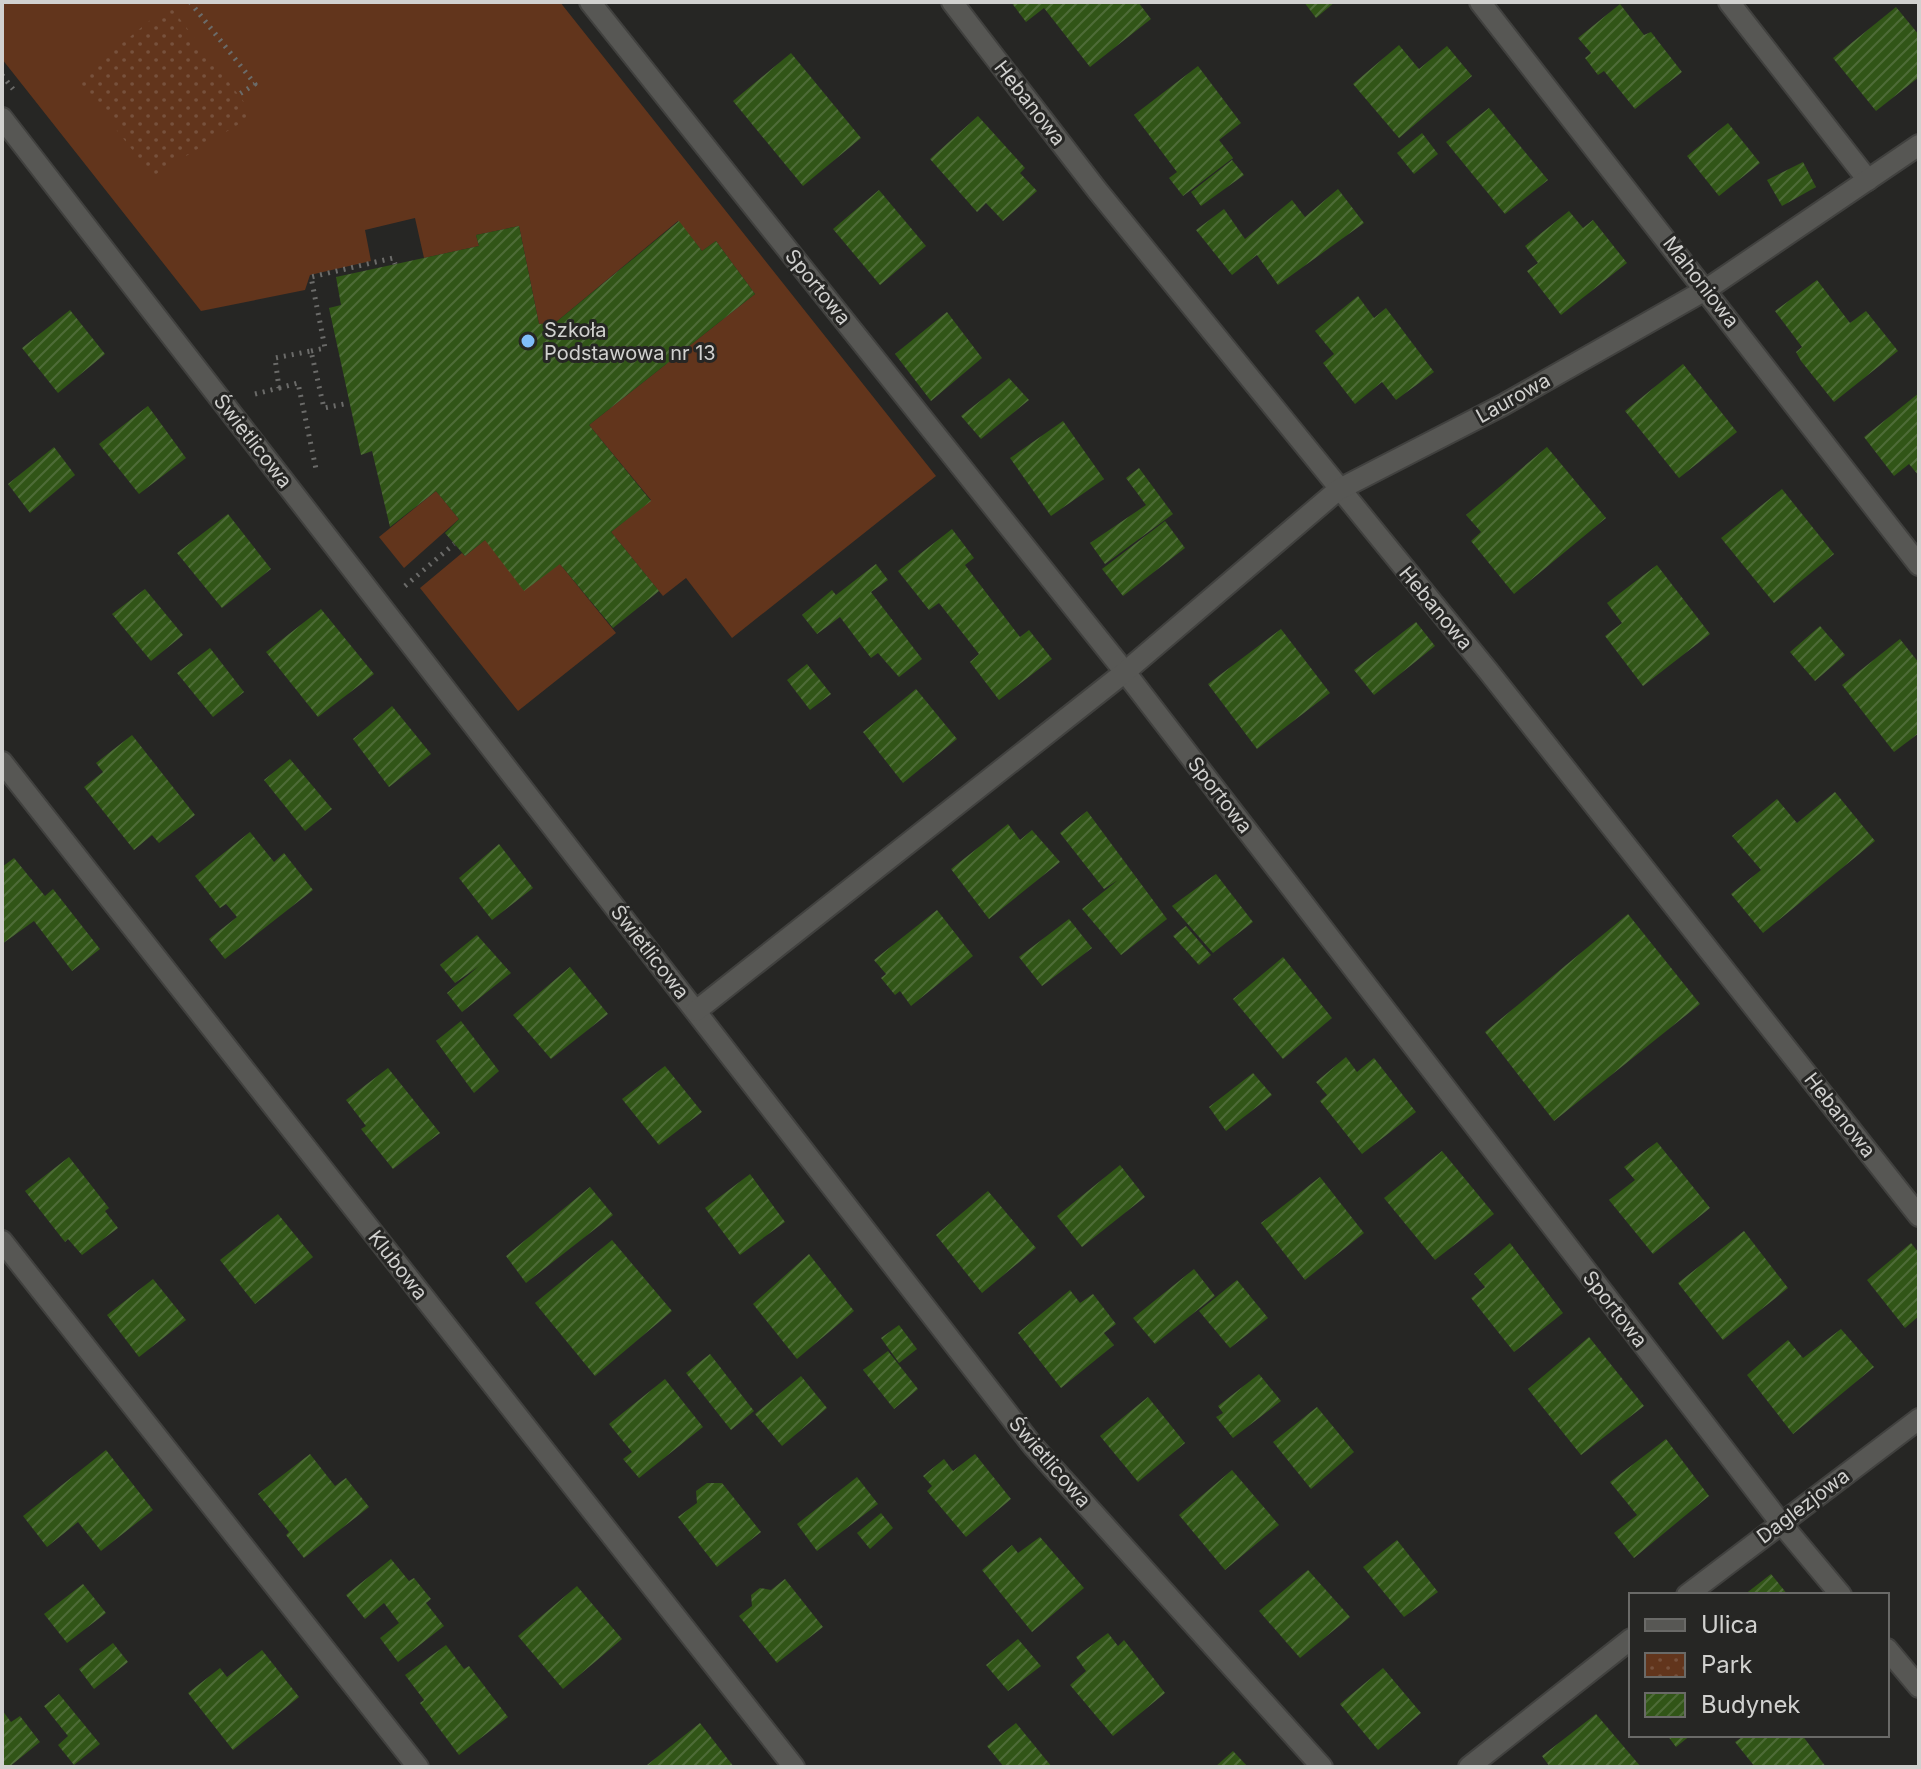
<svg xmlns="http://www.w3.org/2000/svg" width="1921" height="1769" font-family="Inter,sans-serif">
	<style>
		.grass { fill: #62351c }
		.park { fill: url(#park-dots) }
		.building { fill: url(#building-hatch) }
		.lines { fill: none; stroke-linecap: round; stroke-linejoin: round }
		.street-casing { stroke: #41413f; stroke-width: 24 }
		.path { stroke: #6b6b69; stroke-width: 5; stroke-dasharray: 2 6; stroke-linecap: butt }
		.street { stroke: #575754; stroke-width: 20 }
		.poi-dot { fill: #80bdfa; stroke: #262624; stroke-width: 3 }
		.labels { text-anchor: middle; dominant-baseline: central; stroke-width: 6; stroke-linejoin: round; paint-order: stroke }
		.street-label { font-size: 20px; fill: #d1d1cf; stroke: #262624 }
		.poi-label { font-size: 20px; fill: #d1d1cf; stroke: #262624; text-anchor: start }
	</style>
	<defs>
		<pattern id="park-dots" width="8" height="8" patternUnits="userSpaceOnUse" patternTransform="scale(2)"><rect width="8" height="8" fill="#62351c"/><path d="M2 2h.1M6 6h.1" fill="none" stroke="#77513c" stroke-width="1.8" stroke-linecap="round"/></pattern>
		<pattern id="building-hatch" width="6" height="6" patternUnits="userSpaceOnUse" patternTransform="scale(2)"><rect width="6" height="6" fill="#315517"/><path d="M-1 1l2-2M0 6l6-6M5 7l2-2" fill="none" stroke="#4e6c38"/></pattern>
	</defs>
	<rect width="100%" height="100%" fill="#262624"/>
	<!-- grass -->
	<g class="grass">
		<polygon points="2,2 560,2 936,476 732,638 686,578 663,596 611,532 651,500 589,425 755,294 716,241 702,251 678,221 555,323 539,324 519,226 476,235 479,246 424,258 415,218 365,230 371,261 310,275 305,290 201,311 2,59"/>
		<polygon points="436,491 459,519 404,568 379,537"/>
		<polygon points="485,540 560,564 616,633 518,711 420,588 462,553 465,556"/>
	</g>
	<!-- park -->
	<polygon class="park" points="169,5 254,115 153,176 77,80"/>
	<!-- building -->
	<g class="building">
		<polygon points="1011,2 1138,2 1151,19 1090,67 1044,8 1026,22"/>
		<polygon points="1304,2 1335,2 1316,18"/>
		<polygon points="1620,4 1644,35 1651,32 1682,72 1635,109 1604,71 1598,75 1585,58 1591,53 1578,38"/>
		<polygon points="1896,7 1919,35 1919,77 1876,111 1833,58"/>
		<polygon points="1399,45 1419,69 1447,46 1472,76 1399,138 1353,84"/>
		<polygon points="791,53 861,138 803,186 733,101"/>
		<polygon points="1198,66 1241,123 1219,140 1233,158 1183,196 1169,178 1177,172 1134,115"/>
		<polygon points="1489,108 1548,180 1505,214 1446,142"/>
		<polygon points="978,116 1025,168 1020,173 1037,191 1003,221 986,203 977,212 930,159"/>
		<polygon points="1728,123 1760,163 1719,196 1687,156"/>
		<polygon points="1422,133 1438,154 1414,174 1397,153"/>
		<polygon points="1232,160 1244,175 1201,206 1191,192"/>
		<polygon points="1803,162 1816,187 1782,206 1767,180"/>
		<polygon points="1338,189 1364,223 1278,285 1257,255 1232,275 1196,230 1224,209 1245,239 1292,200 1305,217"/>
		<polygon points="879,190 926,246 880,285 833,229"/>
		<polygon points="1569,211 1583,228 1593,220 1627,263 1561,315 1527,271 1538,263 1525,246"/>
		<polygon points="679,221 702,251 716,241 755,294 589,425 651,501 611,532 659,591 613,628 560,564 524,591 485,540 465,556 445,533 459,519 436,491 390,527 372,451 361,455 329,308 341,305 336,277 479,246 476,235 519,226 539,324 555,323"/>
		<polygon points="1817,280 1850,323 1866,311 1898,351 1834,402 1801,361 1796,352 1802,347 1775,311"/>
		<polygon points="1358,296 1374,318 1386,308 1434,372 1396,400 1382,382 1355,404 1323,363 1334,354 1315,331"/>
		<polygon points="70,310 105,354 58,393 22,348"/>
		<polygon points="947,312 982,358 931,401 895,354"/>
		<polygon points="1683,364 1737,432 1679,478 1625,411"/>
		<polygon points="1009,378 1029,400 981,439 961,416"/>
		<polygon points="1919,393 1919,476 1909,464 1894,476 1864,437"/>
		<polygon points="148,406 186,458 139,494 99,444"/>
		<polygon points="1063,421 1104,479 1051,516 1010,458"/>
		<polygon points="54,447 75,475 30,513 8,484"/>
		<polygon points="1547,447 1606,518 1514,594 1471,541 1481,532 1466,515"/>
		<polygon points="1139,468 1173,514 1105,564 1090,543 1146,505 1126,478"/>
		<polygon points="1782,489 1834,554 1774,603 1721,538"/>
		<polygon points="228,514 271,569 222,608 177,553"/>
		<polygon points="1165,521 1185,548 1123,596 1102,569"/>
		<polygon points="952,529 974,558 965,565 1020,637 1029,630 1052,659 999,700 970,662 979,654 939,603 929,610 898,571"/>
		<polygon points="876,564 888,580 871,592 922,659 899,677 878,653 871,658 840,617 817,634 802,615 832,590 836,595"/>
		<polygon points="1657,565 1710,634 1643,686 1605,636 1622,623 1607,603"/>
		<polygon points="145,589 183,635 151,661 112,614"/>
		<polygon points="321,609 374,674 318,717 266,652"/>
		<polygon points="1416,622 1435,646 1374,695 1354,670"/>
		<polygon points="1820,626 1845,655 1815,681 1790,652"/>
		<polygon points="1281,629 1330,693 1257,749 1208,684"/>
		<polygon points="1900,639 1919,663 1919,733 1894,752 1842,685"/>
		<polygon points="210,648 244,692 213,717 177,673"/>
		<polygon points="807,664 831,694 810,710 787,680"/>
		<polygon points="916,689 957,739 903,783 863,732"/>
		<polygon points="392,706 431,754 389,787 353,739"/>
		<polygon points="132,735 195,815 159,843 152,835 134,850 84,787 103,772 96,763"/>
		<polygon points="290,759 332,809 305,831 264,780"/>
		<polygon points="1835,792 1875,841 1763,933 1731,894 1761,870 1732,836 1777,799 1797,823"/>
		<polygon points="1087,811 1167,919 1121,955 1082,909 1118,880 1104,889 1060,833"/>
		<polygon points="1008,824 1020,840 1032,830 1060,862 989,919 951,869"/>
		<polygon points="250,832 274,862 284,853 313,890 225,959 209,939 237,917 226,904 220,908 195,876"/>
		<polygon points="499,844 533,888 492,920 459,878"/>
		<polygon points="14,858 45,896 53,889 100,949 72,971 34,921 2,944 2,867"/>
		<polygon points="1216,874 1253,922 1213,953 1172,906"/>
		<polygon points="937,910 973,956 911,1006 900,991 895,995 881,978 886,974 874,960"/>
		<polygon points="1628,914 1700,1004 1554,1121 1485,1032"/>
		<polygon points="1069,919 1092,948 1042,986 1019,957"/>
		<polygon points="1186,926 1211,955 1199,965 1173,936"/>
		<polygon points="477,935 511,973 462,1012 447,993 479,966 455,983 440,965"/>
		<polygon points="1283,957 1332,1018 1283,1059 1233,999"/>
		<polygon points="570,967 608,1014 551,1059 513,1015"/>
		<polygon points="461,1021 499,1071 474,1093 436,1041"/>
		<polygon points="1346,1057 1357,1072 1374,1058 1416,1112 1362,1154 1320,1101 1327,1095 1316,1082"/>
		<polygon points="665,1066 702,1112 659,1145 622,1099"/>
		<polygon points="388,1068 440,1133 393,1169 361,1129 366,1126 346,1100"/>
		<polygon points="1253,1073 1272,1095 1226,1131 1209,1107"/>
		<polygon points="1657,1142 1710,1208 1653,1254 1609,1200 1635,1180 1624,1167"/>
		<polygon points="1442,1151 1494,1214 1435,1260 1384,1198"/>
		<polygon points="69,1157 109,1208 105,1211 118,1228 82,1255 68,1239 65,1242 25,1191"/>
		<polygon points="1120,1165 1145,1197 1082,1247 1057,1216"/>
		<polygon points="750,1174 785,1222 740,1255 705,1208"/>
		<polygon points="1320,1177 1364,1233 1305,1280 1261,1223"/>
		<polygon points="590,1187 613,1215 526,1283 506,1256"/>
		<polygon points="988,1191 1036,1248 982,1293 936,1235"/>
		<polygon points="278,1214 313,1257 255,1304 220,1260"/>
		<polygon points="1744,1231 1788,1288 1723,1340 1678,1283"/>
		<polygon points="612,1240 672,1311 595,1376 535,1303"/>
		<polygon points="1510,1243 1563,1313 1514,1352 1471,1298 1485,1287 1474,1274"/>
		<polygon points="1911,1243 1919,1253 1919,1316 1905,1328 1867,1280"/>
		<polygon points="809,1254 854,1311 797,1359 753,1304"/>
		<polygon points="1194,1269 1215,1296 1155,1344 1133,1318"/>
		<polygon points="153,1279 186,1320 139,1357 107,1315"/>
		<polygon points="1237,1280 1268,1318 1230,1348 1199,1311"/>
		<polygon points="1070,1290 1080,1303 1093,1294 1116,1324 1104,1333 1114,1345 1061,1388 1018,1333"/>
		<polygon points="899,1325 917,1349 899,1363 881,1338"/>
		<polygon points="1841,1329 1874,1367 1793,1434 1747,1375 1788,1340 1803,1358"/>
		<polygon points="1589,1337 1644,1406 1581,1455 1528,1389"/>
		<polygon points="888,1351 918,1389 894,1409 863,1370"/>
		<polygon points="710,1354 754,1411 731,1430 686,1373"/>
		<polygon points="1259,1374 1281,1401 1233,1438 1216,1417 1223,1413 1218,1406"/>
		<polygon points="801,1376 827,1408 782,1446 755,1414"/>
		<polygon points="665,1379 703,1427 639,1478 623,1459 632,1452 609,1424"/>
		<polygon points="1148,1397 1185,1443 1138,1482 1100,1436"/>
		<polygon points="1317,1407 1354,1452 1311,1489 1273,1442"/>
		<polygon points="1666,1439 1709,1496 1634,1558 1614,1533 1637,1515 1610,1482"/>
		<polygon points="106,1450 153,1510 101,1551 78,1522 47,1547 23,1516"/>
		<polygon points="310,1454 335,1486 346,1478 369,1507 304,1558 286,1535 289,1532 258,1494"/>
		<polygon points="975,1454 1011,1499 966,1537 927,1491 932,1486 923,1476 944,1459 953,1471"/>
		<polygon points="1232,1470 1279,1525 1225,1570 1179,1515"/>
		<polygon points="857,1477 878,1504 817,1551 797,1524"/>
		<polygon points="707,1483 722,1483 761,1532 717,1567 678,1517 697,1503 696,1491"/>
		<polygon points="881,1513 893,1528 870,1549 857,1533"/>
		<polygon points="1040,1537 1084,1588 1032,1632 982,1570 1012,1545 1018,1553"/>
		<polygon points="1397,1540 1438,1592 1404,1617 1363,1567"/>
		<polygon points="391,1559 409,1581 414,1578 431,1599 426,1603 444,1626 398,1662 380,1638 399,1623 384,1603 365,1619 346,1595"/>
		<polygon points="1308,1570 1350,1617 1300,1658 1259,1611"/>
		<polygon points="1771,1574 1788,1595 1744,1595"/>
		<polygon points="785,1579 823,1627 777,1663 739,1616 752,1606 751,1595 760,1588 771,1590"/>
		<polygon points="83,1584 106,1613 67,1643 44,1614"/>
		<polygon points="577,1586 622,1639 563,1689 518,1636"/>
		<polygon points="1108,1633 1118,1646 1124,1640 1165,1693 1113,1736 1070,1685 1086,1671 1076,1657"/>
		<polygon points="1018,1639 1041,1666 1008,1691 986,1665"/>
		<polygon points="113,1643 128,1662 94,1689 79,1669"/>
		<polygon points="446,1645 464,1669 469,1666 508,1717 459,1755 420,1703 424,1700 405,1675"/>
		<polygon points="262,1650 299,1697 233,1750 188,1693 220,1668 227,1677"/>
		<polygon points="1383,1668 1421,1713 1378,1750 1340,1704"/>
		<polygon points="59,1694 100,1744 74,1765 58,1745 68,1736 44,1706"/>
		<polygon points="2,1710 11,1722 20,1716 40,1742 9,1767 2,1767"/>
		<polygon points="1596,1714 1641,1767 1550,1767 1542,1756"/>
		<polygon points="700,1723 734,1767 648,1767 647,1765"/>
		<polygon points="1016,1723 1052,1767 1004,1767 987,1746"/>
		<polygon points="1667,1735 1691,1735 1676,1747"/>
		<polygon points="1745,1735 1802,1735 1826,1767 1755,1767 1735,1742"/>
		<polygon points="1233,1751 1248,1767 1215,1767"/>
	</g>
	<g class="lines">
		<!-- street casing -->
		<g class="street-casing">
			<g id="street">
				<polyline points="590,2 1125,672 1780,1522 1841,1595"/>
				<polyline points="952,2 1097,190 1489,672 1919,1216"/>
				<polyline points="1480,2 1919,565"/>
				<polyline points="1729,2 1868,180"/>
				<polyline points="2,118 1033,1446 1322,1767"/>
				<polyline points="2,762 794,1767"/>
				<polyline points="696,1011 1125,672 1338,490 1503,405 1707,289 1919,145"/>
				<polyline points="2,1241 418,1767"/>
				<polyline points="1687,1595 1919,1419"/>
				<polyline points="1887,1649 1919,1687"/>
				<polyline points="1469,1767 1631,1639"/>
			</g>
		</g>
		<!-- path -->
		<g class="path">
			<polyline points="190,2 255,84 238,95"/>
			<polyline points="2,75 13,89"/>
			<polyline points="311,351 325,348 311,277 393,258 395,264"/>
			<polyline points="279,388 298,383 316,469"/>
			<polyline points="255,394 279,388 275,358 311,351 324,408 349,403"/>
			<polyline points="405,586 454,544"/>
		</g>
		<!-- street -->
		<use href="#street" class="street"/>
	</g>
	<!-- markers -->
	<circle class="poi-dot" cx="528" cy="341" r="8"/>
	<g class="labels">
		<!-- street labels -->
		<g class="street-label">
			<text transform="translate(1030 103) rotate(52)">Hebanowa</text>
			<text transform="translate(1701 282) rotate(52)">Mahoniowa</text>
			<text transform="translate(818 287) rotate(51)">Sportowa</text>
			<text transform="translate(1513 398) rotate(-29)">Laurowa</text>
			<text transform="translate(253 441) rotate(52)">Świetlicowa</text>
			<text transform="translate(1436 608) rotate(50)">Hebanowa</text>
			<text transform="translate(1220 795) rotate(52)">Sportowa</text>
			<text transform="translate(650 952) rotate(52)">Świetlicowa</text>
			<text transform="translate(1840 1115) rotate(52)">Hebanowa</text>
			<text transform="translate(398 1265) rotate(52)">Klubowa</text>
			<text transform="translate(1615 1309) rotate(52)">Sportowa</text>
			<text transform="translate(1050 1462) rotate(49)">Świetlicowa</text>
			<text transform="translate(1803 1506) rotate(-37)">Daglezjowa</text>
		</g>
		<!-- poi labels -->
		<g class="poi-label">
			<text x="544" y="330">Szkoła<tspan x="544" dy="23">Podstawowa nr 13</tspan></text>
		</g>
	</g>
	<!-- border -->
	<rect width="1921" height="1769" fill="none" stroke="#d1d1cf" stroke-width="8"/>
	<!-- legend -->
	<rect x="1629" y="1593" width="260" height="144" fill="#262624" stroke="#6a6a68" stroke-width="2"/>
	<rect x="1645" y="1619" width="40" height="12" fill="#575754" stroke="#6a6a68" stroke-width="2"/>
	<text x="1701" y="1633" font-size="24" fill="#d1d1cf">Ulica</text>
	<rect x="1645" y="1653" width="40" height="24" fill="url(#park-dots)" stroke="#6a6a68" stroke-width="2"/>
	<text x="1701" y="1673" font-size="24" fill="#d1d1cf">Park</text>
	<rect x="1645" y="1693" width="40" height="24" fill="url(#building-hatch)" stroke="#6a6a68" stroke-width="2"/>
	<text x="1701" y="1713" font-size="24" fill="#d1d1cf">Budynek</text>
</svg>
